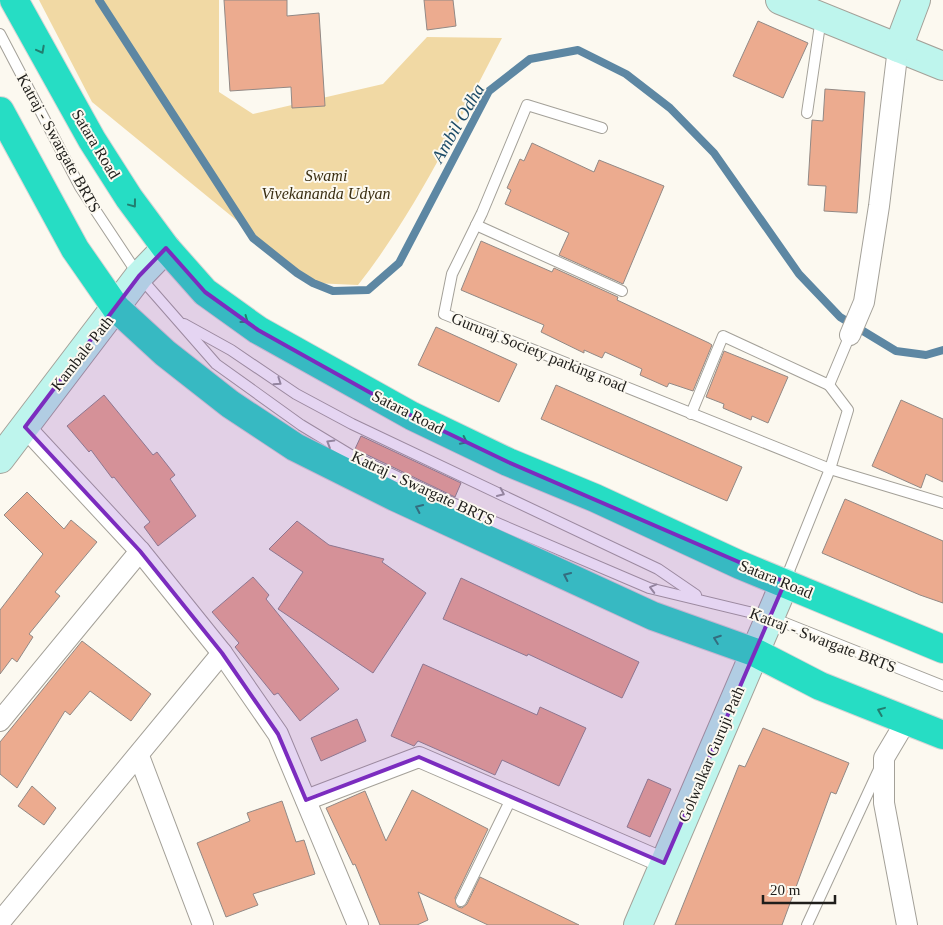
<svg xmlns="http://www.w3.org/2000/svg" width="943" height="925" font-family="'Times New Roman',serif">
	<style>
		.green { fill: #f1d9a4 }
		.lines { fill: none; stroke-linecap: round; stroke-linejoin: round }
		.stream { stroke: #5d87a3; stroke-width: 8 }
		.building { fill: #ecab8f; stroke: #928985 }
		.lane-casing { stroke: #a4a199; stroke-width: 12 }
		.street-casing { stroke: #a4a199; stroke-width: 22 }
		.secondary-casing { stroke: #a4a199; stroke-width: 30 }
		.highway-casing { stroke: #d7d6d6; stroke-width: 30 }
		.lane { stroke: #fff; stroke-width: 10 }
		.street { stroke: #fff; stroke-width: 20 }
		.secondary { stroke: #bef5ed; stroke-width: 28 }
		.highway { stroke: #26ddc4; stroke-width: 28 }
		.oneway { stroke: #227e70 }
		.oneway2 { stroke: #9a9a98 }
		.marked { fill: #7b2cbf; fill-opacity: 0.2; stroke: #7b2cbf; stroke-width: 4; stroke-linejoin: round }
		.labels { text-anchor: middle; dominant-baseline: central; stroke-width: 4; stroke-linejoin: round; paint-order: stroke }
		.street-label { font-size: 16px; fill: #1f1e1b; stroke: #fcf9f0 }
		.park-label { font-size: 16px; font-style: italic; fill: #392d11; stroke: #fcf9f0 }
		.water-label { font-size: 18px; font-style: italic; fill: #1c4b67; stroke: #fcf9f0 }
	</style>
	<rect width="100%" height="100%" fill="#fcf9f0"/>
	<!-- green -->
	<path class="green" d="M39,0h180v92l34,22 130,-30 44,-47 75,1c-44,84 -85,172 -144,247l-45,-2 -221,-181z"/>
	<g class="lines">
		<!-- stream -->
		<polyline class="stream" points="99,0 253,238 297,273 313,283 333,291 368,290 399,263 489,91 530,59 578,50 626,74 670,108 714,153 799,274 840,317 896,351 926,355 943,350"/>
	</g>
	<!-- building -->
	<g class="building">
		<polygon points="224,0 287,0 287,16 319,13 325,106 292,108 291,87 230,91"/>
		<polygon points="424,0 453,0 456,26 427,30"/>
		<polygon points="758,21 808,43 783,98 733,76"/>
		<polygon points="825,89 865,92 857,213 824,211 826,186 808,185 812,120 823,121"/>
		<polygon points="532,143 594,172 599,160 664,186 623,284 559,255 569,233 505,204 511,190 507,188 520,159 524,161"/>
		<polygon points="481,241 552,272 554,268 618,297 617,300 709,343 712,345 693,391 669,383 667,387 640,375 642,369 605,352 602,358 584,350 584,353 541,332 544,325 461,290"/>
		<polygon points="436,327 517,364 499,402 418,365"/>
		<polygon points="724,351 788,377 768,423 752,416 751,420 723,408 724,404 706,397"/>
		<polygon points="556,385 742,467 727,501 541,419"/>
		<polygon points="104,395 153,455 157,452 175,475 170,479 196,516 158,546 144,527 150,522 114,477 112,478 91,450 89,452 67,426"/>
		<polygon points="901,400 943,419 943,482 926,474 921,488 872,466"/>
		<polygon points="361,436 461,483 455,497 355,449"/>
		<polygon points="27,492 64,529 71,520 97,542 55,592 60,596 29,634 33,637 17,662 12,658 0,674 0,610 43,554 4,515"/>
		<polygon points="845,499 943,541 943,603 920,595 822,553"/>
		<polygon points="297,521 329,545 384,559 382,562 426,593 373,673 278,609 303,572 269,549"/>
		<polygon points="253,577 269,595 266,599 339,689 300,721 278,693 274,695 235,647 239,643 212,612"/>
		<polygon points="461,578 639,662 622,698 528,654 527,656 443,619"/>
		<polygon points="82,641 151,694 131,721 90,691 70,715 65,711 17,788 0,774 0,742"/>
		<polygon points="423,664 537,715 540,707 586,728 559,786 502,760 495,775 418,741 414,746 391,736"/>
		<polygon points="357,719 366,741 321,761 311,738"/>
		<polygon points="763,728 849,763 836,794 831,792 782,925 675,925 739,765 745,767"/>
		<polygon points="648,779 671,789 650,837 627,827"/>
		<polygon points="32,786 56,808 44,825 18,806"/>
		<polygon points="412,790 488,829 455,898 458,907 462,908 467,904 480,877 579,925 488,925 418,892 428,920 417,925 380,925 355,864 353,865 326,808 365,791 386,841"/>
		<polygon points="282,801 296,842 304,840 315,874 253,894 258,905 226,917 197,843 250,821 247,813"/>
	</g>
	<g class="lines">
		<!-- lane casing -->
		<g class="lane-casing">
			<g id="lane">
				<polyline points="0,34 80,187 139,276 216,364 301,425 349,454 476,514 649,588 770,617 943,686"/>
				<polyline points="807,113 821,18"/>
				<polyline points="602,128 527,105 482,213 452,274 444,314 830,469 943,503"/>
				<polyline points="476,225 622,291"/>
				<polyline points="184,324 231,350 296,394 352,424 658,569 696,595"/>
				<polyline points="691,414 723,336 829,385 847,342"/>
				<polyline points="785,581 830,469 848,410 829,385"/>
				<polyline points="461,901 512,797"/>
				<polyline points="807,925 880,767"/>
			</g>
		</g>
		<!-- street casing -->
		<g class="street-casing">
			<g id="street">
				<polyline points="850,335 864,302 879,206 898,48"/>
				<polyline points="25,427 140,551 222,653 278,734 358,925"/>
				<polyline points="0,721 140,551"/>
				<polyline points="906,721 884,758 884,803 907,925"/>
				<polyline points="139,756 203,925"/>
				<polyline points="306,800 419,757 664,863"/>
				<polyline points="0,922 222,653"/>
			</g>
		</g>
		<!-- secondary casing -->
		<g class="secondary-casing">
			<g id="secondary">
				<polyline points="780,0 943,66"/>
				<polyline points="898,48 916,0"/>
				<polyline points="0,459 139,276 166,248"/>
				<polyline points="638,925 785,582"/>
			</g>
		</g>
		<!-- highway casing -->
		<g class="highway-casing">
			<g id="highway">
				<polyline points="14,0 92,140 129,198 166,248 205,292 258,330 412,416 508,462 595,498 740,565 943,649"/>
				<polyline points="0,111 75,249 116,308 165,353 230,404 295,447 395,497 653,616 754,652 820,686 943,735"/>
			</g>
		</g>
		<!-- lane -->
		<use href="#lane" class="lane"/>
		<!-- street -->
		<use href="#street" class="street"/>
		<!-- secondary -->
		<use href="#secondary" class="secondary"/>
		<!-- highway -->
		<use href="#highway" class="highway"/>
	</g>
	<!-- one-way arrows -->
	<defs><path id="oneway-chevron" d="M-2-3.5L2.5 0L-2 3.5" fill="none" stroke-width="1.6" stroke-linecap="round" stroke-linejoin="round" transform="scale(1.25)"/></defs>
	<g class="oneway">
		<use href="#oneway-chevron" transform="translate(41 50) rotate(62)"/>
		<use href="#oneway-chevron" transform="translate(133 204) rotate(53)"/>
		<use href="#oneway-chevron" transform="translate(245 320) rotate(36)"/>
		<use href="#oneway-chevron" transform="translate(464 441) rotate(26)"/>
		<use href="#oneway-chevron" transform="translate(419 508) rotate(-155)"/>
		<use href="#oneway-chevron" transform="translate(567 576) rotate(-155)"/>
		<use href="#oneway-chevron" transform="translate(717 639) rotate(-160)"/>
		<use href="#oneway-chevron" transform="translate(881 711) rotate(-158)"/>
	</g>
	<g class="oneway2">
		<use href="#oneway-chevron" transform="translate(278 382) rotate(34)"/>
		<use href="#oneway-chevron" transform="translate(330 443) rotate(-149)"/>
		<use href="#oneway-chevron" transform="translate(501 493) rotate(25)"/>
		<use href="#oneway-chevron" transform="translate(653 588) rotate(-165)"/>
	</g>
	<!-- marked area -->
	<path class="marked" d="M166,248l39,44 53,38 154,86 96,46 277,120 -121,281 -245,-106 -113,43 -28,-66 -56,-81 -82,-102 -115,-124 114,-151z"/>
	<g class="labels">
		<!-- street labels -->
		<g class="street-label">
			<text transform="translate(59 143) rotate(61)">Katraj - Swargate BRTS</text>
			<text transform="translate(96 144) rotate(59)">Satara Road</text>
			<text transform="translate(539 352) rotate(22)">Gururaj Society parking road</text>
			<text transform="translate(82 353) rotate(-52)">Kambale Path</text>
			<text transform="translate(408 412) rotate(27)">Satara Road</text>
			<text transform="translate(423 488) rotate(25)">Katraj - Swargate BRTS</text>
			<text transform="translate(776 579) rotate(22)">Satara Road</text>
			<text transform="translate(823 640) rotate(21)">Katraj - Swargate BRTS</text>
			<text transform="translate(711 754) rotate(-67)">Golwalkar Guruji Path</text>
		</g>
		<!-- park labels -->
		<g class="park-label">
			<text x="326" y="175">Swami<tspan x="326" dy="18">Vivekananda Udyan</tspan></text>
		</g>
		<!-- water labels -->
		<g class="water-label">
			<text transform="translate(458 123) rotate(-60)">Ambil Odha</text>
		</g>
	</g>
	<!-- scale -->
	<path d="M763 895v8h72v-8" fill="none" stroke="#1f1e1b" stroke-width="2.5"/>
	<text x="770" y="895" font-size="15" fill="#1f1e1b" stroke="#fcf9f0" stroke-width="4" paint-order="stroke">20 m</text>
</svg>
